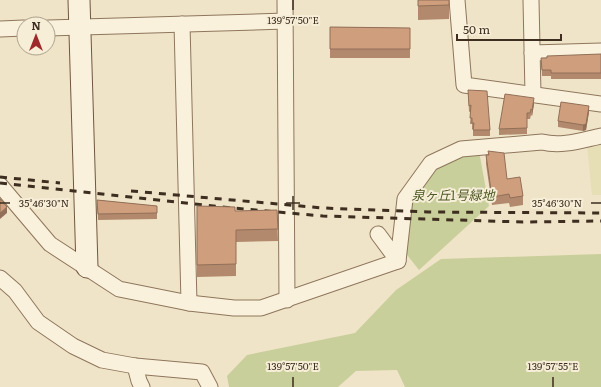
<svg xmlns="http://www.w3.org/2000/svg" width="601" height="387" font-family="Literata,'Noto Sans JP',serif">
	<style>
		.farmland { fill: #e6deb5 }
		.green { fill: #c9cf9b }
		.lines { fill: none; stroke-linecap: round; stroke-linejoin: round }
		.street-casing { stroke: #8d765c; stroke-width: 17 }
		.secondary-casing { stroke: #6f573f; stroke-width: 23 }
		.street { stroke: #faf1dc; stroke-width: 15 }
		.secondary { stroke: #faf1dc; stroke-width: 21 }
		.rail { stroke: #3d2e20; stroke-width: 3; stroke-dasharray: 7 7; stroke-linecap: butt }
		.wall { fill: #b2896c }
		.shaded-wall { fill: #916f58 }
		.building { fill: #cf9f7d; stroke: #916f58 }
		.ticks { fill: none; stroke: #3d2e20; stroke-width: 1.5 }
		.labels { text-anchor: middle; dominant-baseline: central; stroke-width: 4; stroke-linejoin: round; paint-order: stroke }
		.park-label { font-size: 13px; font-style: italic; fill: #4d5a26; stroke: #f7eed8 }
		.ticks-label { font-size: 10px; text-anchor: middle; fill: #3d2e20; stroke: #f7eed8; stroke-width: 4; stroke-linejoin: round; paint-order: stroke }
	</style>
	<rect width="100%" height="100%" fill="#f0e4c8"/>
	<!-- farmland -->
	<polygon class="farmland" points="601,144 601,195 592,195 587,145"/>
	<!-- green -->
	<g class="green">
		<polygon points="479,151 489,206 419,270 404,251 411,197 433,166"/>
		<polygon points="601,254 601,387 405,387 397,370 356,371 338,387 229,387 227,376 247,355 355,333 396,290 441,259"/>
	</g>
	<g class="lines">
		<!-- street casing -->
		<g class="street-casing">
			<g id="street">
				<polyline points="285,0 287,300"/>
				<polyline points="457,0 464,85 601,104"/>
				<polyline points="531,0 533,94"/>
				<polyline points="182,24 189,303"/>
				<polyline points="48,28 286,21"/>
				<polyline points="0,29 24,28"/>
				<polyline points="532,53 601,51"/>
				<path d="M0,185l50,59 69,45 70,14 45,5h27l137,-47 7,-62 26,-36 30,-14 81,-7c20,5 40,-2 59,-6"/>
				<polyline points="378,234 398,261"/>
				<polyline points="0,278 15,291 38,322 73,346 102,360 135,366 202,372 210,387"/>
				<polyline points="135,366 139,381 142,387"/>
			</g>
		</g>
		<!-- secondary casing -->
		<g class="secondary-casing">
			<polyline id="secondary" points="79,0 87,267"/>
		</g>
		<!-- street -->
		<use href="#street" class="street"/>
		<!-- secondary -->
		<use href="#secondary" class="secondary"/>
		<!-- rail -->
		<g class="rail">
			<polyline points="0,177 60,183"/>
			<polyline points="0,183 222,207 323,216 523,222 601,221"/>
			<polyline points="131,191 323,208 428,212 601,213"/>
		</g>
	</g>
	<!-- wall -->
	<g class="wall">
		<polygon points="418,0 449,0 449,19 418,20"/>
		<polygon points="330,27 410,28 410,58 330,58"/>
		<polygon points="601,54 601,79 551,79 551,76 542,76 541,58"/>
		<polygon points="468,90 490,130 490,136 473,136 473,129 472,129 472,124 470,124 471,111 469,112"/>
		<polygon points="534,104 532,116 531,115 530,119 527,119 527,134 499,135 499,129"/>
		<polygon points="589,112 586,130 583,131 558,127 558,121"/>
		<polygon points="488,151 507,179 523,196 523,205 510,207 509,203 492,205 486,164 486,155 488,155"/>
		<polygon points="97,200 157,206 157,219 98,220"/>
		<polygon points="197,206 235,211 277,210 278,241 236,242 236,276 197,277"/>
	</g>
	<!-- shaded-wall -->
	<g class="shaded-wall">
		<polygon points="534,98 534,104 532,116 532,110"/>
		<polygon points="589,106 589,112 586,130 583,131 583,125"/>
		<polygon points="7,207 7,213 0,219 0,213"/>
	</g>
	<!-- building -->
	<g class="building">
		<polygon points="418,0 449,0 449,5 418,6"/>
		<polygon points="330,27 410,28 410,49 330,49"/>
		<polygon points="601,54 601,73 551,73 551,70 542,70 541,58 547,58 547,56"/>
		<polygon points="468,90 487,91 490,130 473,130 474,123 472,123 472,118 470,118 471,105 469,106"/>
		<polygon points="505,94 534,98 532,110 531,109 530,113 527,113 527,128 499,129"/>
		<polygon points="561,102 589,106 586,124 583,125 558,121"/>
		<polygon points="488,151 504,153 507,179 520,177 523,196 510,198 509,194 492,197 486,155 489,155"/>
		<polygon points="0,199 7,207 0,213"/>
		<polygon points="97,200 157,206 157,213 98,214"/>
		<polygon points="197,206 235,207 235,211 277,210 278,229 236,230 236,264 197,265"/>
	</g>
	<!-- ticks -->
	<path class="ticks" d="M293,0v10M293,196v14M0,203h10M286,203h14M591,203h10M293,377v10M553,377v10"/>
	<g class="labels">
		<!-- park labels -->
		<g class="park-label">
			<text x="453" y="194">泉ヶ丘1号緑地</text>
		</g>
	</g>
	<g class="ticks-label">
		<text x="293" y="24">139°57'50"E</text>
		<text x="44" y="207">35°46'30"N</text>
		<text x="557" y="207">35°46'30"N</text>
		<text x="293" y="370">139°57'50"E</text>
		<text x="553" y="370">139°57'55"E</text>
	</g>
	<!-- north arrow -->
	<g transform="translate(36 36)"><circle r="19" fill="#f7eed8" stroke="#ada18e"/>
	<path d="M0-3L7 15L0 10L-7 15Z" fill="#9e2a2b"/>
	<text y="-6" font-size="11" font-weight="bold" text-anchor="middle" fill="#3d2e20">N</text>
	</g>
	<!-- scale -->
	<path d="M457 34v6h104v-6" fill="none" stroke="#3d2e20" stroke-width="2"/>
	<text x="463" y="34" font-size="12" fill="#3d2e20" stroke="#f7eed8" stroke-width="3" paint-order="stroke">50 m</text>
</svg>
